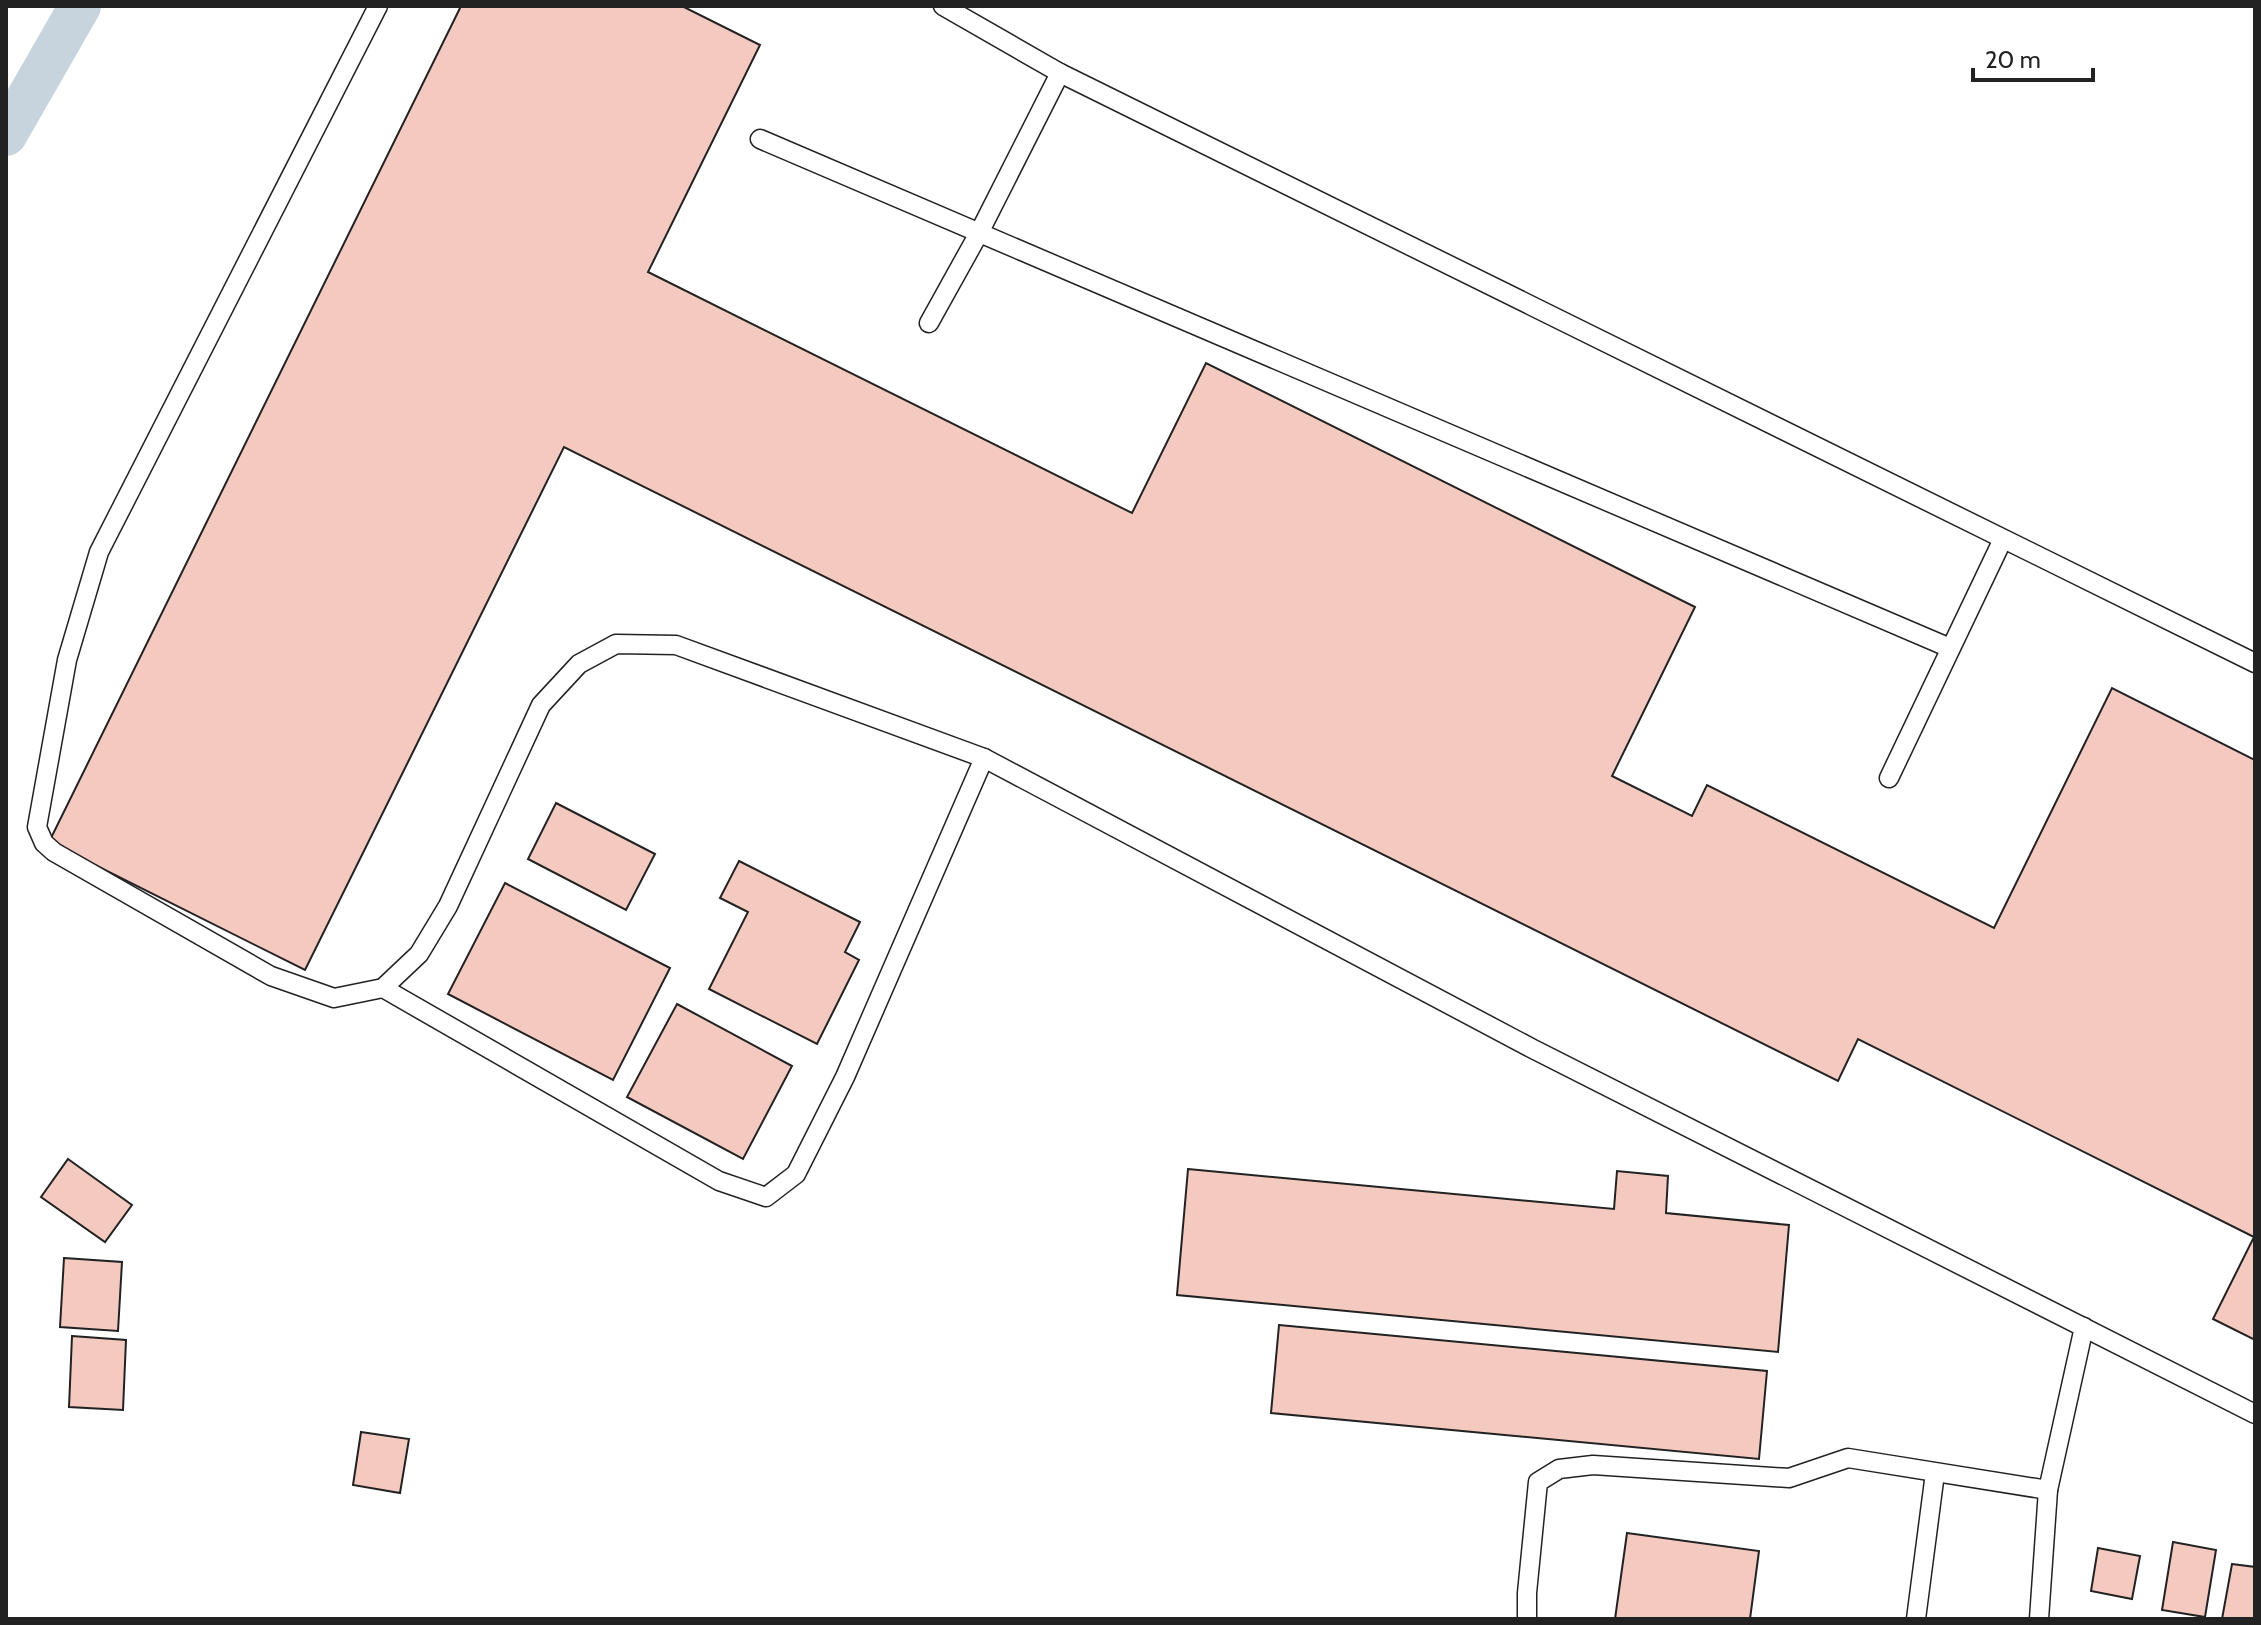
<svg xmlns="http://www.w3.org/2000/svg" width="2261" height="1625" font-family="Cabin,sans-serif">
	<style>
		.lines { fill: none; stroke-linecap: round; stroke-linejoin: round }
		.canal { stroke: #c7d3dd; stroke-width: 42 }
		.building { fill: #f3c9c0; stroke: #222; stroke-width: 2 }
		.lane-casing { stroke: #222; stroke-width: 21 }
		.lane { stroke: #fff; stroke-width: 18 }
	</style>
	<rect width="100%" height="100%" fill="#fff"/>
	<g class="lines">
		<!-- canal -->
		<polyline class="canal" points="6,135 80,6"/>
	</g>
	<!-- building -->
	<g class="building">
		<polygon points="461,6 682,6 760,45 648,272 1132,513 1206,363 1695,607 1612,776 1692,816 1707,785 1994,928 2112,688 2255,760 2255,1340 2213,1319 2254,1237 1858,1039 1838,1081 564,447 305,970 49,842"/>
		<polygon points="556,803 655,854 626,910 528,859"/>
		<polygon points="739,861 860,922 845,952 859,960 817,1044 709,989 748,912 720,898"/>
		<polygon points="505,883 670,968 613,1080 448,994"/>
		<polygon points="677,1004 792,1066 743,1159 627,1097"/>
		<polygon points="68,1159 132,1205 105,1242 41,1197"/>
		<polygon points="1188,1169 1614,1209 1617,1171 1668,1176 1666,1213 1789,1225 1778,1352 1177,1295"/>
		<polygon points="64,1258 122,1262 118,1331 60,1327"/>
		<polygon points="1279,1325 1767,1371 1759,1459 1271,1413"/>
		<polygon points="72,1336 126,1340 123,1410 69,1407"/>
		<polygon points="361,1432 409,1439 400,1493 353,1485"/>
		<polygon points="1627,1533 1759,1551 1750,1619 1615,1619"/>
		<polygon points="2173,1542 2216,1550 2205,1617 2162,1610"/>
		<polygon points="2098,1548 2140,1556 2132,1599 2091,1591"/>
		<polygon points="2232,1564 2255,1567 2255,1619 2222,1619"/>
	</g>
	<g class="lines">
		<!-- lane casing -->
		<g class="lane-casing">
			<g id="lane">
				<polyline points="378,6 99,552 67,660 37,827 44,843 54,852 271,976 334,998 383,988 419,954 448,906 541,705 579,664 616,644 676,645 984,758 1533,1049 2255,1414"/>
				<polyline points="943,6 1060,73 2255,663"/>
				<polyline points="760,139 1950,648"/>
				<polyline points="929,323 979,233 1060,73"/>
				<polyline points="1889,778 2003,539"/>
				<polyline points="383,988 719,1181 766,1197 796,1174 845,1077 984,758"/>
				<polyline points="1527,1619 1527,1593 1538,1482 1559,1469 1593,1465 1789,1478 1848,1458 2048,1490"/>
				<polyline points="1916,1619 1935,1473"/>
				<polyline points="2039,1619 2048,1490 2084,1327"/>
			</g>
		</g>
		<!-- lane -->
		<use href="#lane" class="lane"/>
	</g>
	<!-- border -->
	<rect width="2261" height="1625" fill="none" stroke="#222222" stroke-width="16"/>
	<!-- scale -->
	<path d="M1973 68v12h120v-12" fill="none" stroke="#222222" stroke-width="4"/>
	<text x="1985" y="68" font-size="24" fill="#222222" stroke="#ffffff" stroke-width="6" paint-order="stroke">20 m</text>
</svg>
